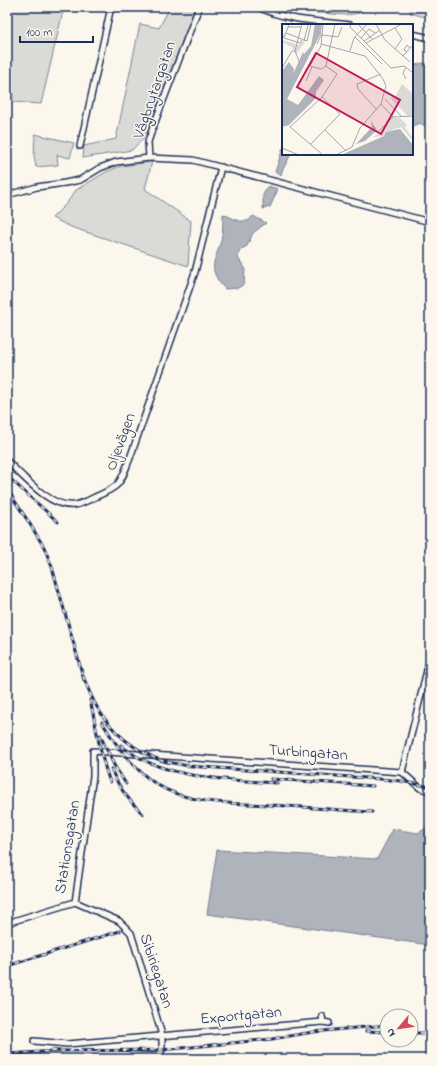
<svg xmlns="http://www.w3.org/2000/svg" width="437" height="1066" font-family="'Indie Flower',sans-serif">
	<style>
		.green { fill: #dadad7; stroke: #7a849a }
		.water { fill: #afb3bb; stroke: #747e96 }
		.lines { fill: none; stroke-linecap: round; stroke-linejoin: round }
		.street-casing { stroke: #1b2f5e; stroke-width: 8 }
		.street { stroke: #fbf7ec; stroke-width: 5 }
		.rail-casing { stroke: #1b2f5e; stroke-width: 3 }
		.rail { stroke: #fbf7ec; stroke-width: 1.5; stroke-dasharray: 4.5; stroke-linecap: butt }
		.labels { text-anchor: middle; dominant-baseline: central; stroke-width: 3; stroke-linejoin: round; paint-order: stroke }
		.street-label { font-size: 16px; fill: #1b2f5e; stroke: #fbf7ec }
		.inset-road { fill: none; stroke: #a1a7b3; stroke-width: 1 }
		.view { fill: #c2185b; fill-opacity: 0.15; stroke: #c2185b; stroke-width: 2 }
		.inset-edge { fill: none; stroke: #1b2f5e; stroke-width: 2 }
	</style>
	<rect width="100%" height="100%" fill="#fbf7ec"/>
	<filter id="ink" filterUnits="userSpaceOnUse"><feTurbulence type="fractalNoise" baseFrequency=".025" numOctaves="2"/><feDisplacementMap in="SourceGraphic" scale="8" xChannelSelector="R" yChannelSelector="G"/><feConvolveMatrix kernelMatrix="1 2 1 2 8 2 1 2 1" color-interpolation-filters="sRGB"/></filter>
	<g filter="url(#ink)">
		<!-- green -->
		<g class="green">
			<polygon points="7,7 64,7 41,104 13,102 11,69 7,66"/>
			<polygon points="170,7 195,7 147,134 132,150 83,158 84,146 116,139 140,24 159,28"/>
			<polygon points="292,7 368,7 360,13 346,15 293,11 290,8"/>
			<polygon points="407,7 430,7 430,29 427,29 429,18 410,13 411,9"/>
			<polygon points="35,134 74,143 70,158 57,155 58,165 36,167 34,156"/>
			<polygon points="152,162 145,189 191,221 188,266 71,227 52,218 66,204 76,190 106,172 121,166"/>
		</g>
		<!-- water -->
		<g class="water">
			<polygon points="423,63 430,65 430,129 420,123 412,126 412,66"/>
			<polygon points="283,148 283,154 291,154 282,171 281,175 275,172"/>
			<polygon points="268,186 278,189 270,207 263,209 263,195"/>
			<path d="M223,214l16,7h9l5,-5 13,7 -13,10 -6,13 -7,4 -2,8 7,10 -1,16 -6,4 -13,1c-22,-24 -6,-30 -3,-55 1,-7 1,-13 1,-20z"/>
			<polygon points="430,826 430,945 207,914 217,850 377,859 393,829 418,833"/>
		</g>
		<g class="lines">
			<!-- street casing -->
			<g class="street-casing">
				<g id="street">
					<polyline points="199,7 152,130 148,142 149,158 193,160 430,222"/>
					<path d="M258,7c29,14 60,14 92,18"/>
					<polyline points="412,34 430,38"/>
					<polyline points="80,146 111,7"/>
					<polyline points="7,195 37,187 65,183 80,180 100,168 116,162 149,158"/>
					<path d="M7,461c16,15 44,48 68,44 7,-1 14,-5 20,-8 26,-11 25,-13 35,-39l65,-186 26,-105"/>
					<polyline points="402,772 420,788 430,791"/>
					<polyline points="75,902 93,776 93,751 402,772 430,658"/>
					<polyline points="7,923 75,902"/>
					<polyline points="323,1022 329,1023"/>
					<polyline points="34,1041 67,1044 323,1022 322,1016"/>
					<polyline points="7,1058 94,1053 159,1056 162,1050 162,1035 131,933 119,921 75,902"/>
				</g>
			</g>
			<!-- street -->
			<use href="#street" class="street"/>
			<!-- rail casing -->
			<g class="rail-casing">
				<g id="rail">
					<polyline points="7,476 58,522"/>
					<polyline points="7,489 28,521 44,547 52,567 84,680"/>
					<path d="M83,676c4,10 8,21 14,31 14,25 39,45 66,54 8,2 17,3 25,5l193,13 20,2 29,6"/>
					<path d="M90,700c7,28 9,54 20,82"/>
					<path d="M102,722c14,24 30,46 54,62 33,21 77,19 115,21 34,2 67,5 101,7"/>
					<polyline points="100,735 114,765 126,784"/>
					<path d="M121,745c38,34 107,35 156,38"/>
					<path d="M111,769c7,18 18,32 32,45"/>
					<polyline points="271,779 373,786"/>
					<polyline points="7,966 120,931"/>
					<polyline points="366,1031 387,1032"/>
					<polyline points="411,1033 430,1033"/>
					<polyline points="51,1051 162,1050 272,1039 313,1032 387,1025"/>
					<polyline points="7,1054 57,1051"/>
				</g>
			</g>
			<!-- rail -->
			<use href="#rail" class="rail"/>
		</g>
	</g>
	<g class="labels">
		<!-- street labels -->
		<g class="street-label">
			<text transform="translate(155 90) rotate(-71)">Vågbrytargatan</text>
			<text transform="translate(121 442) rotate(-70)">Oljevägen</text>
			<text transform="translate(308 753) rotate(4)">Turbingatan</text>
			<text transform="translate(68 847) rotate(-81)">Stationsgatan</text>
			<text transform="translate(156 971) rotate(72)">Sibiriegatan</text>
			<text transform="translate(241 1016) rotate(-5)">Exportgatan</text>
		</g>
	</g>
	<!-- overview -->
	<g transform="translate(282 24)">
		<rect width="131" height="131" fill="#fbf7ec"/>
		<path d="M0,10l3,1 -3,5 17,5 3,-4 3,1 -9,12 -4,-7 -10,-5zM120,60l11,10v21l-5,1 -18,-18 5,-1zM110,94h8l7,7 -2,3 7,9 1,4 -12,-14 -15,5 -2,4 -11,1 9,-6 5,-9 1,3v-3z" fill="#dadad7"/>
		<path d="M33,0h7l-1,9 -34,66 11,6 21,-29 5,4 -8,12v6l-27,27 -7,2v-56l7,-9 5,7 -1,5 10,-22 1,2 7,-8zM89,97l6,9 -12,11 -9,3 16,-17zM118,105l13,16v10h-72l43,-19 2,-4z" fill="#afb3bb"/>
		<path class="inset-road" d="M7,0l-5,14 16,5 2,-3M41,0l-2,22 -11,20 11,3 5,-3M69,0l-1,3 41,41 13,-2 9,7M76,0l14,15M94,0l9,16 25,22M6,3h13M113,4l7,11 -7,10M4,9l21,8 4,-17M40,11l16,2 4,-10M73,13l27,27M79,14l8,-9 6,4M22,17l4,-16M82,17l16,-11M84,19l36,-19M35,20l5,-11M39,20l44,12 18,23 3,7 -5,18M68,27l4,-13 13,-14M125,28l-3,-2 3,-5 3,3M121,32l10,-11M17,37l-4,-10 7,-27M44,42l9,-42M0,44l10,-17h3M124,55l-3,-6 3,-6M24,57l6,-14M40,73l-32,30 33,28M103,75l17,18M95,86l-19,-21 -1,-5 24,-10M111,93l20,-1M43,106l21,21M95,109l16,-16M28,121l30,-31 -18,-17 15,-23 -11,-8M0,124l17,7M54,131l16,-8 8,-19 21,-24 12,13"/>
		<path class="view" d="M34,29l84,47 -19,34 -84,-47z"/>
		<rect width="131" height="131" class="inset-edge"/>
	</g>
	<!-- margin -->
	<rect width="437" height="1066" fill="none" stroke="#fbf7ec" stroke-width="24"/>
	<rect x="12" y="12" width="413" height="1042" fill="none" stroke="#1b2f5e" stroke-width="1.5" filter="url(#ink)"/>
	<!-- north arrow -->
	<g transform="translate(399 1028) rotate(241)"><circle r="19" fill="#fbf7ec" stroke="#a1a7b3"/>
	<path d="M0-3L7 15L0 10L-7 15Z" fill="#d1495b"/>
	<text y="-6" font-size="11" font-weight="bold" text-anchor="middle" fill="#1b2f5e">N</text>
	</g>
	<!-- scale -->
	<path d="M20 36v6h73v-6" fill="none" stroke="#1b2f5e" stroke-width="2"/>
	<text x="26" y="36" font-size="12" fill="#1b2f5e" stroke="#fbf7ec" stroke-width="3" paint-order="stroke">100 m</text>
</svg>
